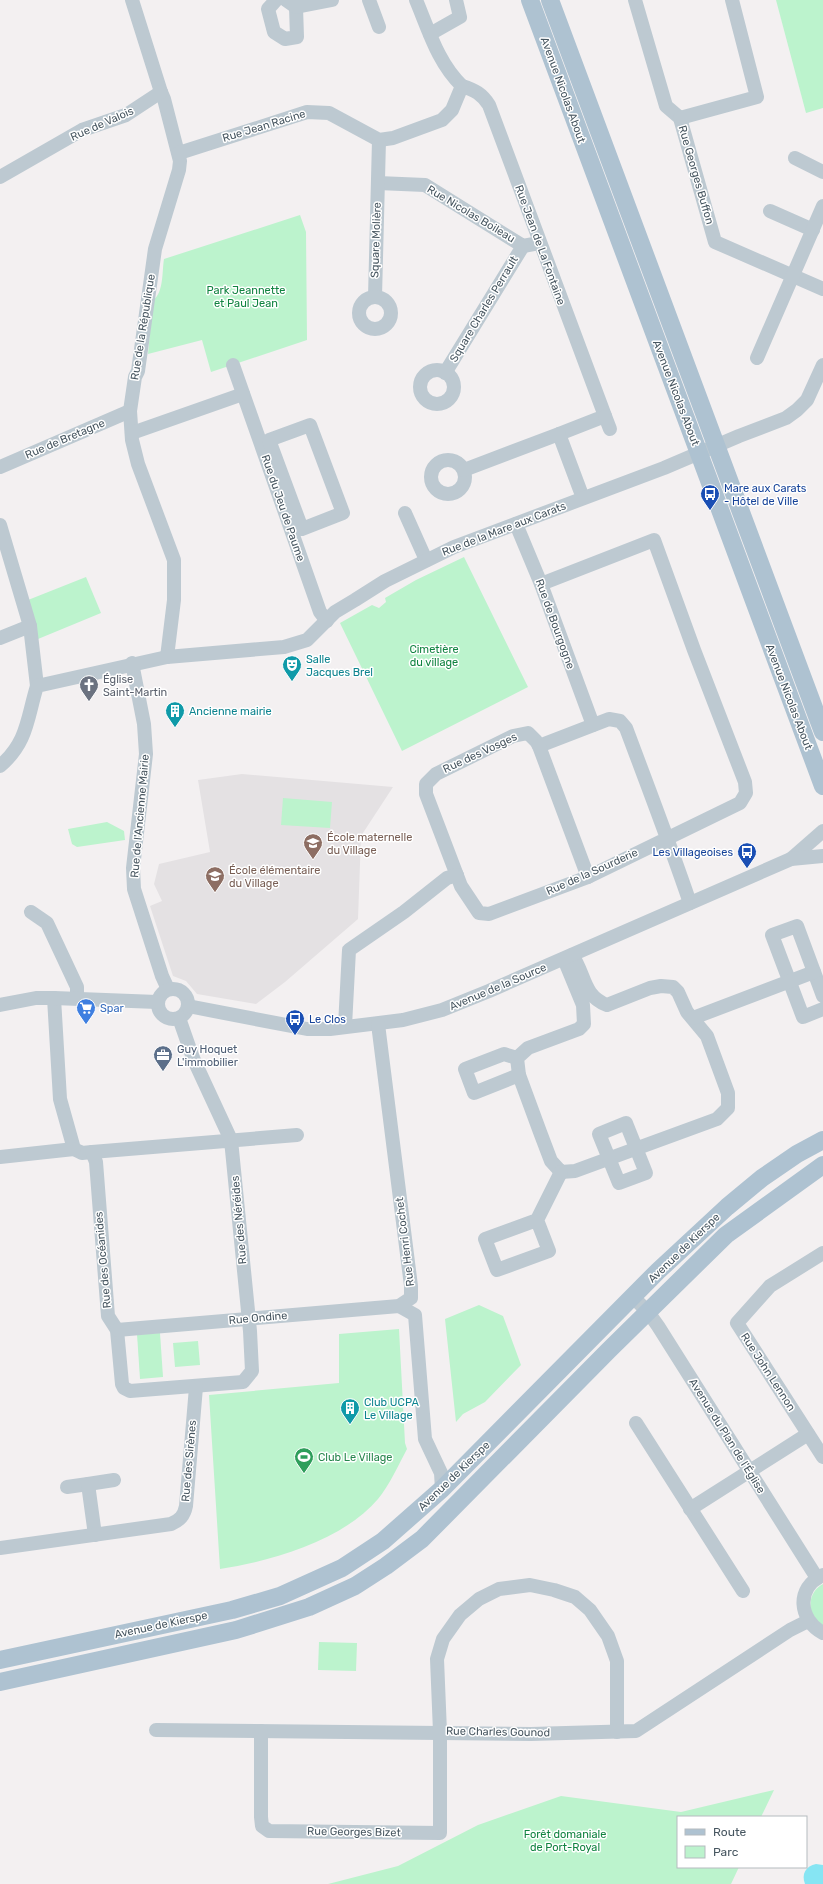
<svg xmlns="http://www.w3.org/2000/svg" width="823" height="1884" font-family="Rubik,sans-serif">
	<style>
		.education { fill: #e4e1e3 }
		.green { fill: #bcf3cd }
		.water { fill: #86e5f3 }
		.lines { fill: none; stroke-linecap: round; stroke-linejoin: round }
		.minor { stroke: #bdc9d1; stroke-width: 14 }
		.major { stroke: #aec2d1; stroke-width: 18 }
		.labels { text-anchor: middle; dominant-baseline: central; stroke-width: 3; stroke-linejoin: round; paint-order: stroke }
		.street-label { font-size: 11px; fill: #475660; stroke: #fff }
		.park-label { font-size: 11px; fill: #108340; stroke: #fff }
		.transit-label { font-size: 11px; fill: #164399; stroke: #fff; text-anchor: start }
		.culture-label { font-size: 11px; fill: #0d838f; stroke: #fff; text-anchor: start }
		.worship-label { font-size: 11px; fill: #5b616d; stroke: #fff; text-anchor: start }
		.education-label { font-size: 11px; fill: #785e54; stroke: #fff; text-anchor: start }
		.shop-label { font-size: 11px; fill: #366cbe; stroke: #fff; text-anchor: start }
		.service-label { font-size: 11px; fill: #4e5e75; stroke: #fff; text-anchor: start }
		.leisure-label { font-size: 11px; fill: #27864d; stroke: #fff; text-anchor: start }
	</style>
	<rect width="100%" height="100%" fill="#f3f0f1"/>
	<!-- education -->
	<polygon class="education" points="242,774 393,787 361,836 358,919 285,982 256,1004 197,994 186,981 173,976 150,906 162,901 154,884 159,864 210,852 198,780"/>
	<!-- green -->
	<g class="green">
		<polygon points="776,0 823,0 823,108 806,113"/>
		<path d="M300,215l6,17 1,108 -96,32 -9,-32 -54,14 5,-54c11,-7 9,-30 11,-41z"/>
		<polygon points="464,557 528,687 402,751 340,623 372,605 379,608 386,602 385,598 416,580"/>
		<polygon points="86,577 101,613 38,639 28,600"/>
		<polygon points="283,798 332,802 330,828 281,825"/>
		<polygon points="107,822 124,831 125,840 77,847 72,844 68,829"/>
		<polygon points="479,1305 503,1316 521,1365 485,1402 463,1414 456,1422 445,1319"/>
		<path d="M399,1329l6,114 2,6c-8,15 -18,37 -29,50 -36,42 -106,62 -158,70l-11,-174 130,-12v-49z"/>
		<polygon points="160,1333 163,1377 140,1379 137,1334"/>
		<polygon points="198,1341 200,1365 175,1367 173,1343"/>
		<path d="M823,1584v42c-3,-3 -8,-6 -9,-9 -7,-12 -3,-27 9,-33z"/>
		<polygon points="319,1642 357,1643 356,1671 318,1670"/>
		<polygon points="774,1790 761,1817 678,1817 678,1867 739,1867 731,1884 328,1884 398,1866 478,1825 561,1796 681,1812"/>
	</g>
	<!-- water -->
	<path class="water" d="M816,1864l7,1v19h-18c-4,-10 1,-18 11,-20z"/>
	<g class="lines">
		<!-- minor -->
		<g class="minor">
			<polyline points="132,0 161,92 164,99 180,161 179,170 155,249 138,371 135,377 130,411 132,440 138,464 174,560 174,600 167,657"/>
			<polyline points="276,0 268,9 274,32 285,39 297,37 296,7"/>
			<polyline points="286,0 296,7 332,0"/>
			<polyline points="369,0 379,27"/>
			<polyline points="635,0 666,106 680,118 715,242 823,289"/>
			<polyline points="430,34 460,17 456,0"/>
			<path d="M462,86c13,4 20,8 27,19l116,311 -46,18 24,64"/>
			<polyline points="680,118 757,97 732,0"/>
			<path d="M179,153l128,-41 22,1 50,27 14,-2 49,-18 10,-10 10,-24c-24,-23 -33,-55 -46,-86"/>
			<polyline points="795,158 823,172"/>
			<polyline points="0,177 82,130 126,115 161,92"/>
			<polyline points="378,183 425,185 523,246 539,243"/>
			<polyline points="770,211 813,230"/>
			<polyline points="375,297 379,140"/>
			<circle cx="375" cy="313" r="16"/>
			<polyline points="757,358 823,206"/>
			<polyline points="233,365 320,612 327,621"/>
			<circle cx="437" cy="387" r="17"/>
			<polyline points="445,373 523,246"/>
			<polyline points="605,416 610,429"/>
			<polygon points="310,425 343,513 302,529 269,440"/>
			<polyline points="132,433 243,394"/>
			<circle cx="448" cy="477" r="17"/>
			<polyline points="0,467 130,411"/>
			<polyline points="464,470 559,434"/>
			<polyline points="405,513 426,560"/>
			<polyline points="516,524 541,584 593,725"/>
			<polyline points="0,525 30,626 37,686"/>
			<path d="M541,584l113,-44 40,110 51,132 1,11 -6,10 -152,74 -99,37 -10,-1 -18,-27 -35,-92v-10l10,-10 77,-38 15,-3 8,8 3,5 70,-27 11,2 6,7c22,59 44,116 64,175"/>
			<polyline points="0,638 30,626"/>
			<polyline points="132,663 144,724 146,754 133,868 134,889 162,976 168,989"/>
			<polyline points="539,746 588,877"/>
			<path d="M0,766c28,-24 27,-48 37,-80l130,-29 117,-10 23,-7 28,-28 20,-12 30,-19 69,-34 210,-79 75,-32 47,-18 11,-8 10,-10 16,-35"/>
			<polyline points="791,859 823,831"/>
			<polyline points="31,912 47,923 77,987 77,998"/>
			<path d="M564,959l19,46 1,19 -5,5 -51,19 -11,10 2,17 21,57 11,29 10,11 14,-1 142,-52 11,-11v-15l-21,-57 -20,-24 -9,-20 -5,-5 -12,-1 -11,2 -43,17c-25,-10 -21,-30 -35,-50"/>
			<circle cx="173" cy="1004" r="15"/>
			<polyline points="823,996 797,926 772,935 803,1017 823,1009"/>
			<polyline points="54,998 60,1099 74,1149 82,1153 92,1152"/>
			<polyline points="0,1005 36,998 54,998 157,1002"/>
			<polyline points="188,1006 307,1029 330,1029 403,1020 442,1010 489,991 791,859 823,856"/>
			<polyline points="179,1018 193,1058 231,1140 250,1331 252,1371 243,1382 130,1391 124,1388 122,1384 117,1330 108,1316 96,1162 92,1152 297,1135"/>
			<polyline points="693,1018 814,972"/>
			<polyline points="345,1026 349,950 404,912 447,878 457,875"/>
			<polyline points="517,1058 504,1054 465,1069 474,1093 519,1075"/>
			<polygon points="626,1123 646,1173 619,1183 599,1134"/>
			<polyline points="0,1157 74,1149"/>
			<polyline points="537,1220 549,1251 497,1270 485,1239 537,1220 561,1172"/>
			<polyline points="823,1253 770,1286 737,1323 823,1457"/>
			<polyline points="633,1297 648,1312 658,1326 817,1578"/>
			<polyline points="399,1306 415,1315 425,1439 441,1473 442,1489"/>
			<polyline points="117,1330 399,1306 411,1298 411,1286 378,1024"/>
			<polyline points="636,1423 743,1591"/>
			<polyline points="67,1487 88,1484"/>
			<polyline points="690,1509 808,1434"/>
			<polyline points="95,1535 88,1484 114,1480"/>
			<path d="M0,1548l171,-24c9,-4 13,-8 15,-18l10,-119"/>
			<path d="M823,1575c-28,13 -24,45 0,58"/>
			<polyline points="156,1730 531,1734 636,1731 790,1630 808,1621"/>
			<polyline points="261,1731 261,1817 262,1826 269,1831 440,1833 440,1732 437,1659 443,1639 460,1615 479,1599 499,1589 530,1585 554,1590 575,1597 590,1610 608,1636 617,1661 617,1732"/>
		</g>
		<!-- major -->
		<g class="major">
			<polyline points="530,0 823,786"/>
			<polyline points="550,0 823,732"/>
			<polyline points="0,1660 232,1610 280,1596 342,1568 383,1541 442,1489 658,1271 727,1207 762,1178 797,1154 823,1140"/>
			<polyline points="0,1682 236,1630 309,1607 355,1586 386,1566 422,1539 609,1350 726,1235 823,1165"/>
		</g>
	</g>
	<!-- icons -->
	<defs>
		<g id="bus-pin" transform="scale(1)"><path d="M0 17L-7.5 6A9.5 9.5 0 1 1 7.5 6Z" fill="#1a4fb4" stroke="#fff"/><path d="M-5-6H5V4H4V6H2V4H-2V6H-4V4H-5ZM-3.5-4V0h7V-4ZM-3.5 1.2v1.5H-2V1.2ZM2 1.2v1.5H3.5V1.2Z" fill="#fff"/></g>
		<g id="theatre-pin" transform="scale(1)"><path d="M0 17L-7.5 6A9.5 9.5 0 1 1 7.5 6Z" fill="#0f9aa8" stroke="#fff"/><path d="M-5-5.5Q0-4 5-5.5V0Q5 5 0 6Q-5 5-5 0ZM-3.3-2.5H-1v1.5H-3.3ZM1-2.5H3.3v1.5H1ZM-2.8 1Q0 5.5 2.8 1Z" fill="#fff"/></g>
		<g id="church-pin" transform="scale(1)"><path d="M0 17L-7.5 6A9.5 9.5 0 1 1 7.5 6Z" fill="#6b7280" stroke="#fff"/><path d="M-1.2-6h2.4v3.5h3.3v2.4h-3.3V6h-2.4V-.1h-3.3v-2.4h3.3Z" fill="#fff"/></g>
		<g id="building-pin" transform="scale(1)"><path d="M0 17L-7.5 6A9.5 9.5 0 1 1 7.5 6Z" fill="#0f9aa8" stroke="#fff"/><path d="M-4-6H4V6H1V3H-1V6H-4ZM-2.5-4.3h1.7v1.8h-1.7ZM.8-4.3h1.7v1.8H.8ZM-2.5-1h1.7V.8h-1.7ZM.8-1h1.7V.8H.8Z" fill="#fff"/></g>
		<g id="school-pin" transform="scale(1)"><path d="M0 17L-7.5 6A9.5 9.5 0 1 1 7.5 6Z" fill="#8d6e63" stroke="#fff"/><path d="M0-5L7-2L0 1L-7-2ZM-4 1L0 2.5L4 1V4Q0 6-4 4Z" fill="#fff"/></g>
		<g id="supermarket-pin" transform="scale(1)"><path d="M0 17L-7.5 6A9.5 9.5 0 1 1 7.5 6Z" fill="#3f7fe0" stroke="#fff"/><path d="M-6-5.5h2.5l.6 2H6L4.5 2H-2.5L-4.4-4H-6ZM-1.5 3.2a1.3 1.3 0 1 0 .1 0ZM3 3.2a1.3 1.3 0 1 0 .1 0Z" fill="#fff"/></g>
		<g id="office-pin" transform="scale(1)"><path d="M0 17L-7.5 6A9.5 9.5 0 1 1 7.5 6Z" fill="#5c6f8a" stroke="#fff"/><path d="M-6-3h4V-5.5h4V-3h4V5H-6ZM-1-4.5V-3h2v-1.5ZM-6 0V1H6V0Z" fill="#fff"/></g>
		<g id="stadium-pin" transform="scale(1)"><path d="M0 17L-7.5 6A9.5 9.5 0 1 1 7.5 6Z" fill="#2e9e5b" stroke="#fff"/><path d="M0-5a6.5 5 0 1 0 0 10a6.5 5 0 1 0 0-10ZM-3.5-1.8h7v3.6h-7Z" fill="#fff"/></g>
	</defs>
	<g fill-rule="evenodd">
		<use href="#bus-pin" x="710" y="494"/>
		<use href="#theatre-pin" x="292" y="665"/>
		<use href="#church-pin" x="89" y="685"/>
		<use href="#building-pin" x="175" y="711"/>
		<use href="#school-pin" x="313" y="843"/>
		<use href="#bus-pin" x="747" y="852"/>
		<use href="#school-pin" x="215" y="876"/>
		<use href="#supermarket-pin" x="86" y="1008"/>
		<use href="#bus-pin" x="295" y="1019"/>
		<use href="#office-pin" x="163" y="1055"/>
		<use href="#building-pin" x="350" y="1408"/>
		<use href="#stadium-pin" x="304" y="1457"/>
	</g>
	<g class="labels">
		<!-- street labels -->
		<g class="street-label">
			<text transform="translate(563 90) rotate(70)">Avenue Nicolas About</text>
			<text transform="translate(102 124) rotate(-24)">Rue de Valois</text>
			<text transform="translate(264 126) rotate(-17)">Rue Jean Racine</text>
			<text transform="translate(696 175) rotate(74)">Rue Georges Buffon</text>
			<text transform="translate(471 214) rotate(31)">Rue Nicolas Boileau</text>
			<text transform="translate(376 240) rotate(-88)">Square Molière</text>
			<text transform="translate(540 245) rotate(70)">Rue Jean de La Fontaine</text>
			<text transform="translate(484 309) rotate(-59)">Square Charles Perrault</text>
			<text transform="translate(143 327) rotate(-81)">Rue de la République</text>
			<text transform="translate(676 393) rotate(69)">Avenue Nicolas About</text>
			<text transform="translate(65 439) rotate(-23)">Rue de Bretagne</text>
			<text transform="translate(283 508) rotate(71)">Rue du Jeu de Paume</text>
			<text transform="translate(504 529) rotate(-21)">Rue de la Mare aux Carats</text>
			<text transform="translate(555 624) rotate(70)">Rue de Bourgogne</text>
			<text transform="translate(789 697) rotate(69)">Avenue Nicolas About</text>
			<text transform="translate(480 753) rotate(-25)">Rue des Vosges</text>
			<text transform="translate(140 816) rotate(-85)">Rue de l'Ancienne Mairie</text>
			<text transform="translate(592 872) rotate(-24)">Rue de la Sourderie</text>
			<text transform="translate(498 987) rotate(-23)">Avenue de la Source</text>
			<text transform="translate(239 1220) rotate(-95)">Rue des Néréides</text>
			<text transform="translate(405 1242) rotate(-97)">Rue Henri Cochet</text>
			<text transform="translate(684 1248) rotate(-44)">Avenue de Kierspe</text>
			<text transform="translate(103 1260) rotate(-95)">Rue des Océanides</text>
			<text transform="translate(258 1318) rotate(-5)">Rue Ondine</text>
			<text transform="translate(768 1372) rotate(57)">Rue John Lennon</text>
			<text transform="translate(727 1436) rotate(58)">Avenue du Plan de l'Église</text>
			<text transform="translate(189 1461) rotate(-85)">Rue des Sirènes</text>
			<text transform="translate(454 1476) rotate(-44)">Avenue de Kierspe</text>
			<text transform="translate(161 1625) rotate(-12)">Avenue de Kierspe</text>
			<text transform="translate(498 1732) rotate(1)">Rue Charles Gounod</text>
			<text transform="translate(354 1832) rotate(1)">Rue Georges Bizet</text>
		</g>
		<!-- park labels -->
		<g class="park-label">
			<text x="246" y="290">Park Jeannette<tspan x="246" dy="13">et Paul Jean</tspan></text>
			<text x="434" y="649">Cimetière<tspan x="434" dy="13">du village</tspan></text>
			<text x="565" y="1834">Forêt domaniale<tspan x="565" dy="13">de Port-Royal</tspan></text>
		</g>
		<!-- transit labels -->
		<g class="transit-label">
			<text x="724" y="488">Mare aux Carats<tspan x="724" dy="13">- Hôtel de Ville</tspan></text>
			<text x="733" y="852" text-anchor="end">Les Villageoises</text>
			<text x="309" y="1019">Le Clos</text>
		</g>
		<!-- culture labels -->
		<g class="culture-label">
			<text x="306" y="659">Salle<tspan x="306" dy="13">Jacques Brel</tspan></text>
			<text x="189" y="711">Ancienne mairie</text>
			<text x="364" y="1402">Club UCPA<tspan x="364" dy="13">Le Village</tspan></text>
		</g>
		<!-- worship labels -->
		<g class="worship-label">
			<text x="103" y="679">Église<tspan x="103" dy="13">Saint-Martin</tspan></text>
		</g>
		<!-- education labels -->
		<g class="education-label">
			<text x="327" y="837">École maternelle<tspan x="327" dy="13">du Village</tspan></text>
			<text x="229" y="870">École élémentaire<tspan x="229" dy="13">du Village</tspan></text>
		</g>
		<!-- shop labels -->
		<g class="shop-label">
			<text x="100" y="1008">Spar</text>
		</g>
		<!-- service labels -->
		<g class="service-label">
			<text x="177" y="1049">Guy Hoquet<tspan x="177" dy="13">L'immobilier</tspan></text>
		</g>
		<!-- leisure labels -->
		<g class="leisure-label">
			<text x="318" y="1457">Club Le Village</text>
		</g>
	</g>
	<!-- legend -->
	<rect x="677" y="1816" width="130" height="52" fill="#ffffff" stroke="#b5bbbf"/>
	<rect x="685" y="1829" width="20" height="6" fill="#aec2d1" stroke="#b5bbbf"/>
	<text x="713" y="1836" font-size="12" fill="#475660">Route</text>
	<rect x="685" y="1846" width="20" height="12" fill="#bcf3cd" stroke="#b5bbbf"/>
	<text x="713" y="1856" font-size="12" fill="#475660">Parc</text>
</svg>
